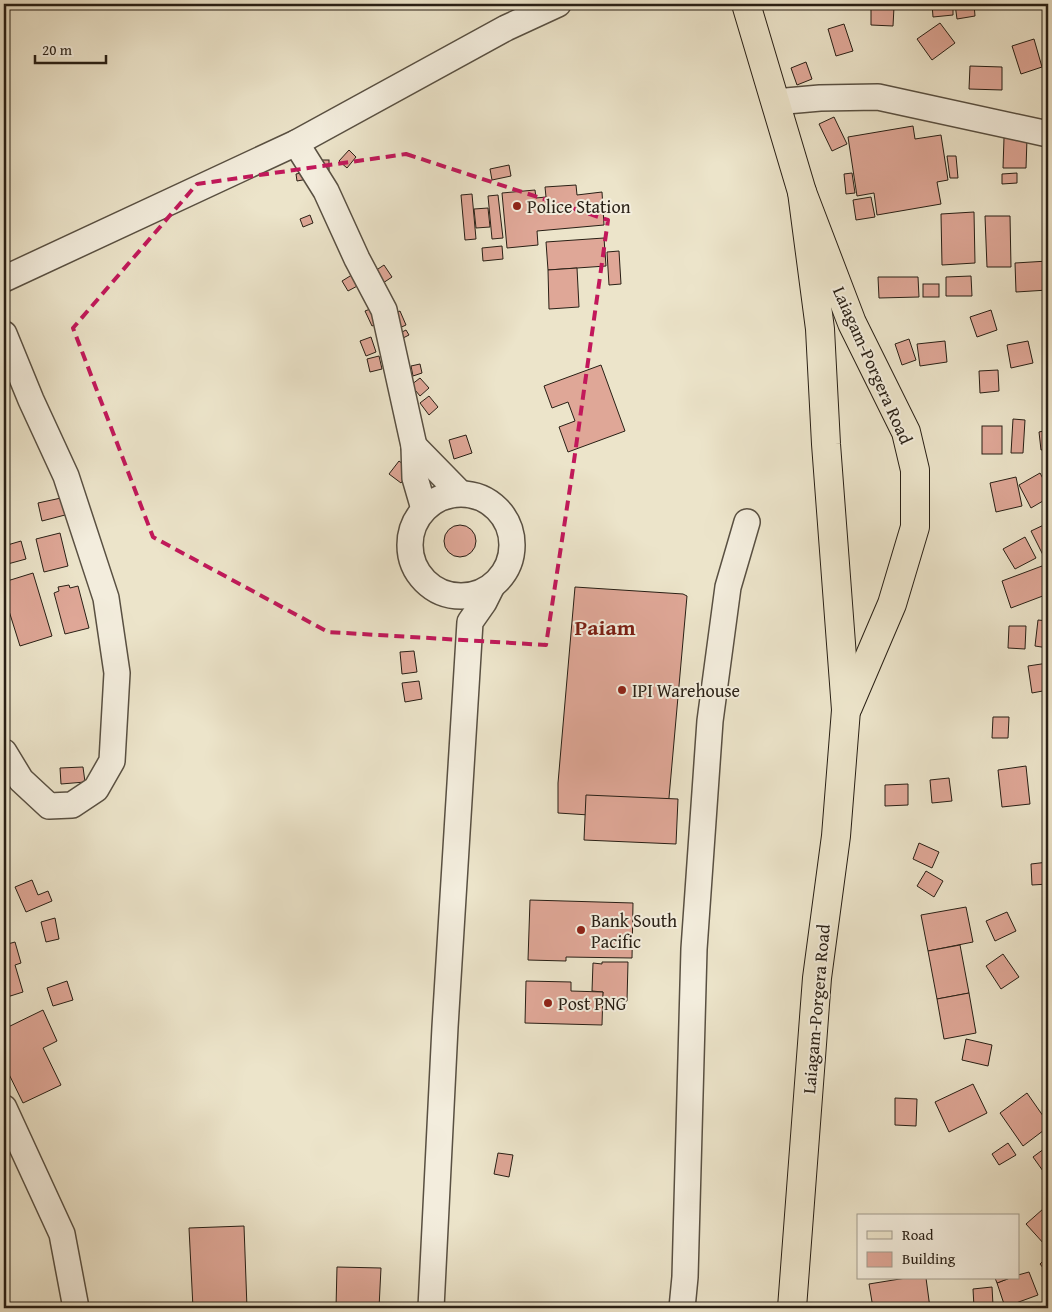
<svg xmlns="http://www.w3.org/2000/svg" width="1052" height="1312" font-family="'Gentium Book Plus',serif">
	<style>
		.building { fill: #dfa797; stroke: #281f15 }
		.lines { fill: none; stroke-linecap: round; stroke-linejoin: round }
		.street-casing { stroke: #595042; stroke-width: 28 }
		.primary-casing { stroke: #281f15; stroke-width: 30 }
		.street { stroke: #f3eddd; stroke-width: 25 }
		.primary { stroke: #ece4ca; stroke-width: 28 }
		.marked { fill: none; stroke: #c2185b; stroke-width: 4; stroke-dasharray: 10 6; stroke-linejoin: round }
		.poi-dot { fill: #8f2418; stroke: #f3eddd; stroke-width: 2 }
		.labels { text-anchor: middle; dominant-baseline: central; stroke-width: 4; stroke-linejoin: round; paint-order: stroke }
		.poi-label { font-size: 18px; fill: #281f15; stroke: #f3eddd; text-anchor: start }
		.street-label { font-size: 18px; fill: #281f15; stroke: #f3eddd }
		.district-label { font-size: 22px; font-weight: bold; fill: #7a1f14; stroke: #f3eddd }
	</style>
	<rect width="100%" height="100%" fill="#ece4ca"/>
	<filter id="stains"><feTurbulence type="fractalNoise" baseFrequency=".004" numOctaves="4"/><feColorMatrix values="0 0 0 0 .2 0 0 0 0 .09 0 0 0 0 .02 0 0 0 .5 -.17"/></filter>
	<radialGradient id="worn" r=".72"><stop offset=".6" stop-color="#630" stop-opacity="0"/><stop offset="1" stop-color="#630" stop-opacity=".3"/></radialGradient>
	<!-- building -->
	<g class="building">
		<polygon points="932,4 953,4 953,15 933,17"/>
		<polygon points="955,4 974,4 975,16 957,19"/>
		<polygon points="871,6 894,7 893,26 871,25"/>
		<polygon points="940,23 955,43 932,60 917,39"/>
		<polygon points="844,24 853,51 836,56 828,29"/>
		<polygon points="1034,39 1042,67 1021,74 1012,46"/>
		<polygon points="806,62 812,79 797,85 791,68"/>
		<polygon points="970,66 1002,67 1002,90 969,89"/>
		<polygon points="834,117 847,144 832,151 819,124"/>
		<polygon points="913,126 915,139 941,135 948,180 937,182 941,204 877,215 874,193 857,196 848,137"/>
		<polygon points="1004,138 1027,139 1026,168 1003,168"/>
		<polygon points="349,150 356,157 347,168 339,161"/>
		<polygon points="947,156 956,156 958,178 950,178"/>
		<rect x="316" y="160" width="13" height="12"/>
		<polygon points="509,165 511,176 492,180 490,169"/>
		<polygon points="306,172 308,179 297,181 296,174"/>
		<polygon points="852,173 855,193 846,194 844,174"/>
		<polygon points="1017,173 1017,183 1002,184 1002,174"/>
		<polygon points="576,185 577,195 602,192 604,225 537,231 538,245 507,248 502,193 535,190 536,198 546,197 545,187"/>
		<polygon points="472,194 476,239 465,240 461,195"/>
		<polygon points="498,195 503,238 492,239 488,196"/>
		<polygon points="871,197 875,217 856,220 853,200"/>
		<polygon points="488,208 490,227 476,228 474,209"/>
		<polygon points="974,212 975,263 942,265 941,214"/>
		<polygon points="310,215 313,223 303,227 300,219"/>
		<polygon points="985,216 1010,216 1011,267 987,267"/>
		<polygon points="604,238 606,266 548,270 546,242"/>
		<polygon points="502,246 503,259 483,261 482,248"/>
		<polygon points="619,251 621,284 609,285 607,252"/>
		<polygon points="1048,261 1048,290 1016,292 1015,263"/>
		<polygon points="384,265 392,277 377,287 369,275"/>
		<polygon points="577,268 579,307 549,309 548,270"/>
		<polygon points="355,273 361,284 348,291 342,281"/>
		<polygon points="971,276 972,296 946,296 946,277"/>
		<polygon points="878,277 918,277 919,297 879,298"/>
		<rect x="923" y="284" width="16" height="13"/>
		<polygon points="1048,305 1048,326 1045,326 1043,306"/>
		<polygon points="378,306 384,321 372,326 365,311"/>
		<polygon points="991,310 997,330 977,337 970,317"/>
		<polygon points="400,311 406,325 395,330 389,316"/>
		<polygon points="406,330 409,335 401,339 398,334"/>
		<polygon points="371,337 376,352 366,356 360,341"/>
		<polygon points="909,339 916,360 902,365 895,344"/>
		<polygon points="945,341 947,362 920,366 917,344"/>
		<polygon points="1028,341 1033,363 1011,368 1007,345"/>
		<polygon points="379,356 382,369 370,372 367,359"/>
		<polygon points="420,364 422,373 413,376 411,366"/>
		<polygon points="601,365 625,431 568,452 559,427 575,421 568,402 552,408 544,386"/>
		<polygon points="998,370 999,391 980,393 979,371"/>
		<polygon points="420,378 429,388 420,396 411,385"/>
		<polygon points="429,396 438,407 429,415 420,403"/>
		<polygon points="1013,419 1025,420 1023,453 1011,453"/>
		<rect x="982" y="426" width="20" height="28"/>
		<polygon points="1048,430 1048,449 1041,450 1039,432"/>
		<polygon points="466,435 472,453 454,459 449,440"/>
		<polygon points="399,461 411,470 401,483 389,474"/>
		<polygon points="1040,473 1048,488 1048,498 1031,508 1019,485"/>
		<polygon points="1016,477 1022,506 996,512 990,483"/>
		<polygon points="61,498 65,515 42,521 38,503"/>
		<polygon points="1048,523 1048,555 1044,557 1031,531"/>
		<circle cx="460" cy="541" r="16"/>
		<polygon points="60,533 68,566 44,572 36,539"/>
		<polygon points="1025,537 1036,558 1015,569 1003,549"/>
		<polygon points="21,541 26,559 4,565 4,546"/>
		<polygon points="1042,566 1048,583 1048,594 1011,608 1002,581"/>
		<polygon points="33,573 52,636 20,646 9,611 4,613 4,582"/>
		<polygon points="69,585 70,588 78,586 89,628 65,634 54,593 59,591 58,587"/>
		<polygon points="575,587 683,594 687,596 667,820 558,813 558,783"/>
		<polygon points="1038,620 1048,621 1048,648 1035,646"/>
		<polygon points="1009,626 1026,626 1025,649 1008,648"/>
		<polygon points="414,651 417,672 402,674 400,652"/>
		<polygon points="1048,663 1048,690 1032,693 1028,666"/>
		<polygon points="419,681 422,699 405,702 402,683"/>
		<polygon points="993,717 1009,717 1008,738 992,738"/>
		<polygon points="1026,766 1030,804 1002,807 998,770"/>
		<polygon points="83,767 85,782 61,784 60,768"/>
		<polygon points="949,778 952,801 932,803 930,780"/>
		<polygon points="908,784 908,805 885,806 885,785"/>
		<polygon points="586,795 678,799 676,844 584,840"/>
		<polygon points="919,843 939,852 932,868 913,859"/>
		<polygon points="1048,862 1048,884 1032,885 1031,864"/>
		<polygon points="926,871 943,881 934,897 917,886"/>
		<polygon points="32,880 38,895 48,891 52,901 26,912 15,887"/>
		<polygon points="530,900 633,903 632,958 566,957 566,961 528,960"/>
		<polygon points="966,907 973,942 928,951 921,915"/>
		<polygon points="1007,912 1016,931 995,941 986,921"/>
		<polygon points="55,918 59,939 46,942 41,922"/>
		<polygon points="15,942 21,963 15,965 23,992 4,998 4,945"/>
		<polygon points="960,945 969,993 937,999 928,951"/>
		<polygon points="1003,954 1019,977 1001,989 986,966"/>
		<polygon points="602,962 628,962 627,1001 602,1001 603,992 592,991 593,963 602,964"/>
		<polygon points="67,981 73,1000 53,1006 47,988"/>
		<polygon points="526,981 571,982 571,991 603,992 602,1025 525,1023"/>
		<polygon points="969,993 976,1033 944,1039 937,999"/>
		<polygon points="43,1010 57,1041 43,1048 61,1085 23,1103 4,1064 4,1029"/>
		<polygon points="966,1039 992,1045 988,1066 962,1060"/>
		<polygon points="973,1084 987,1113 949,1132 935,1102"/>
		<polygon points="1027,1093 1048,1123 1048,1127 1023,1146 1000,1113"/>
		<polygon points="895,1098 917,1099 916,1126 895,1125"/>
		<polygon points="1008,1143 1016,1155 999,1165 992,1154"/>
		<polygon points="1048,1146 1048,1178 1033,1157"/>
		<polygon points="498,1153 513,1155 509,1177 494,1174"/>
		<polygon points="1043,1209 1048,1216 1048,1242 1045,1245 1026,1224"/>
		<polygon points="244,1226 247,1308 193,1308 189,1228"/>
		<polygon points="1048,1256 1048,1274 1040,1264"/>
		<polygon points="337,1267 381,1268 379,1308 336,1308"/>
		<polygon points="1029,1272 1038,1295 1005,1307 997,1283 1010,1278 1018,1278 1018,1275"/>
		<polygon points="906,1278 926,1278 930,1308 873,1308 869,1284"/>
		<polygon points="995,1278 1010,1278 997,1283"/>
		<polygon points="992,1287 993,1305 974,1307 973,1289"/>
		<polygon points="639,1303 639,1308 623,1308 623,1306"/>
	</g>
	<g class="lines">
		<!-- street casing -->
		<g class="street-casing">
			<g id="street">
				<polyline points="775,102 820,98 878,97 1048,134"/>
				<polyline points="296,143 326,191 357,259 384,310 414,446 415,478 424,509"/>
				<polyline points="4,279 296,143 506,28 558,4"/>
				<polyline points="4,334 31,400 66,476 106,598 117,673 112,761 96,789 72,805 49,806 21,780 4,752"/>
				<polyline points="414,446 460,493"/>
				<circle cx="461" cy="545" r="51"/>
				<polyline points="4,1108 62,1234 76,1308"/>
				<polyline points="431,1308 445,1027 470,622 484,602 491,588"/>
				<polyline points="682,1308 685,1277 694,949 710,721 728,587 747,522"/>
			</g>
		</g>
		<!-- primary casing -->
		<g class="primary-casing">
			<g id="primary">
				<polyline points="746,4 802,192 852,323 906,432 915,470 915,527 892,604 848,707"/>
				<polyline points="792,1308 817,978 836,836 846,710 826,444 820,329 802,192"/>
			</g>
		</g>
		<!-- street -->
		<use href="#street" class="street"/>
		<!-- primary -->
		<use href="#primary" class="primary"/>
	</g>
	<!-- marked area -->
	<path class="marked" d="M406,154l202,66 -35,248 -27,177 -218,-13 -175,-95 -80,-209 124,-144z"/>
	<!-- markers -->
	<g class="poi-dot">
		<circle cx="517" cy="206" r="5"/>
		<circle cx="622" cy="690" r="5"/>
		<circle cx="581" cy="930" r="5"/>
		<circle cx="548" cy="1003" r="5"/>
	</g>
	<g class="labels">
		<!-- poi labels -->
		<g class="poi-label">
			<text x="527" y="206">Police Station</text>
			<text x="632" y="690">IPI Warehouse</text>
			<text x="591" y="920">Bank South<tspan x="591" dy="21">Pacific</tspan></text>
			<text x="558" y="1003">Post PNG</text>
		</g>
		<!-- street labels -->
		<g class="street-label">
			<text transform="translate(873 365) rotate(66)">Laiagam-Porgera Road</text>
			<text transform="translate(816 1009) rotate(-85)">Laiagam-Porgera Road</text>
		</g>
		<!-- district labels -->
		<g class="district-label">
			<text x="605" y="627">Paiam</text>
		</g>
	</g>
	<!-- margin -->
	<rect width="1052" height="1312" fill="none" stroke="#ece4ca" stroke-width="20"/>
	<rect x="5" y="5" width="1042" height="1302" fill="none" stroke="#281f15" stroke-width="2.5"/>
	<rect x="10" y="10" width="1032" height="1292" fill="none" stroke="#281f15"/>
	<!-- legend -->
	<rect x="857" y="1214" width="162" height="65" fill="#f3eddd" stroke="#a29b8d"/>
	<rect x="867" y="1231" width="25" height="8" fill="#ece4ca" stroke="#a29b8d"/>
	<text x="902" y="1240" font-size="15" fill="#281f15">Road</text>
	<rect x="867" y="1252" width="25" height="15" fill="#dfa797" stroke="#a29b8d"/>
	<text x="902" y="1264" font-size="15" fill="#281f15">Building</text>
	<!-- scale -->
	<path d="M35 55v8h71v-8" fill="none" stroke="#281f15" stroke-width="2.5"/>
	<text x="42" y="55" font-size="15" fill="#281f15" stroke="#f3eddd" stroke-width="4" paint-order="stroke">20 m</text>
	<rect width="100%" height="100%" filter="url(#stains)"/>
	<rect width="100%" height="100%" fill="url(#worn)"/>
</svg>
